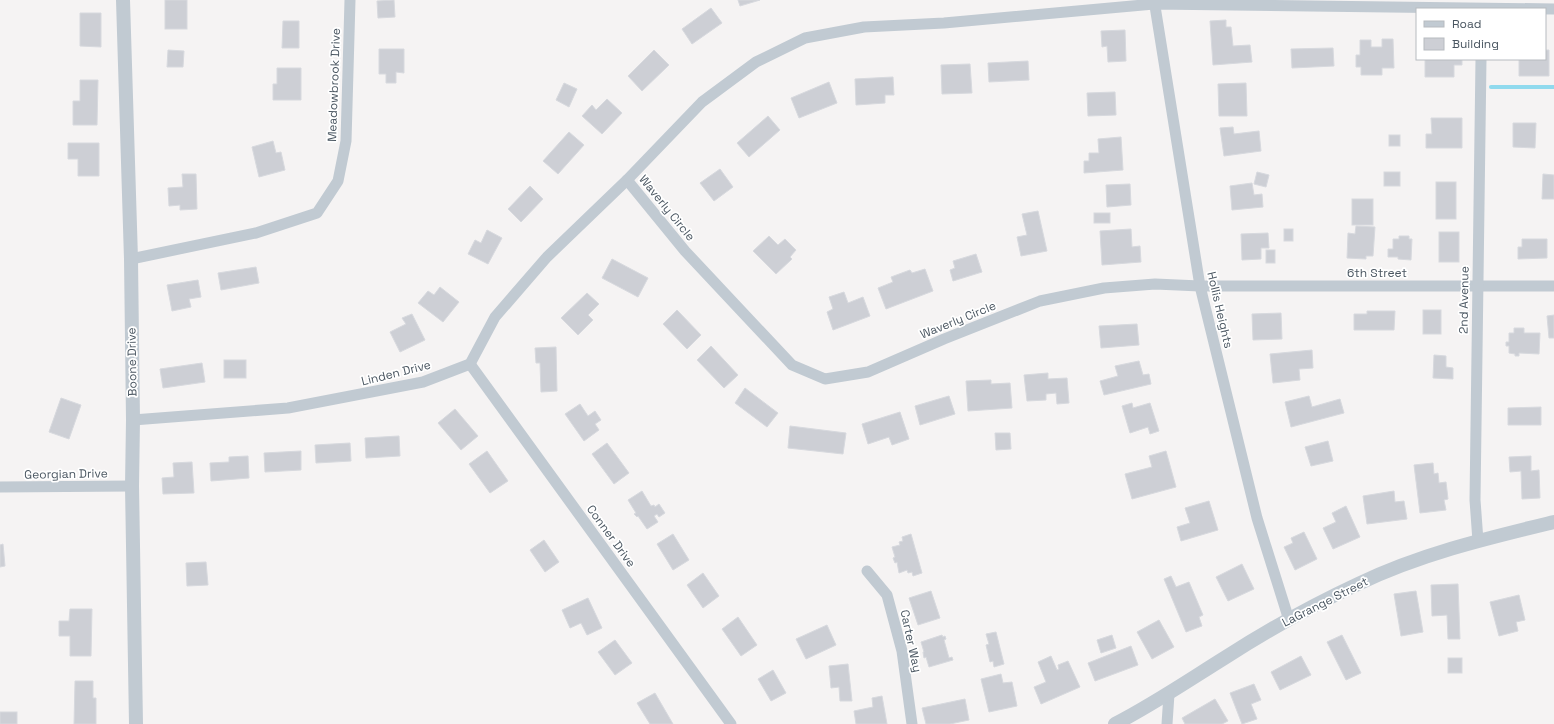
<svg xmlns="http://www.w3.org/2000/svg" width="1554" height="724" font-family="'Space Grotesk',sans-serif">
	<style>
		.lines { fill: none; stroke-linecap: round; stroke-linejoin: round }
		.stream { stroke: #90daee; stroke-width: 4 }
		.building { fill: #cdcfd5; stroke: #d7d9de }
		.minor { stroke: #c1cad2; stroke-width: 11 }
		.tertiary { stroke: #c1cad2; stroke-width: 14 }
		.labels { text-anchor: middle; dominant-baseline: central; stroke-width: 3.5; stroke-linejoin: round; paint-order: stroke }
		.street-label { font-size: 12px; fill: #4a5661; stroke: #fff }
	</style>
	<rect width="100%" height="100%" fill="#f5f3f3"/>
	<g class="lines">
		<!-- stream -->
		<polyline class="stream" points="1491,87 1554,87"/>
	</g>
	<!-- building -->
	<g class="building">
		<rect x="165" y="0" width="22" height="29"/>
		<polygon points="394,0 395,17 378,18 377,1"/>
		<polygon points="738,0 760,0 740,6"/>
		<polygon points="711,8 722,23 692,44 682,29"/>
		<polygon points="80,13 101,13 101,47 80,46"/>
		<polygon points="1226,20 1226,27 1231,27 1233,46 1250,45 1252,62 1213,65 1210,21"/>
		<polygon points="283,21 299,21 299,48 282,48"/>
		<polygon points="1125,30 1126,61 1108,62 1107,46 1102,47 1101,31"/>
		<polygon points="1382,39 1393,39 1394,68 1382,68 1382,75 1361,75 1361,67 1356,67 1356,55 1360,55 1360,40 1371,40 1371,47 1382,47"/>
		<polygon points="1333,48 1334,66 1292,68 1291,49"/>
		<polygon points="379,49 404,49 404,73 396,72 396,83 386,83 386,74 379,74"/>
		<polygon points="168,50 184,51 183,67 167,67"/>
		<polygon points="654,50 669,65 642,91 628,76"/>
		<polygon points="1545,50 1549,50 1549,76 1519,76 1519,59 1545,59"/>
		<polygon points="1425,59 1462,59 1462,65 1454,65 1454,77 1425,77"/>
		<polygon points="1028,61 1029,80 989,82 988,63"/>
		<polygon points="970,64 972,93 942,94 941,65"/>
		<polygon points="277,68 301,68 301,100 273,100 273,84 277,84"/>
		<polygon points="893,77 894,95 885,95 885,103 856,105 855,79"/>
		<polygon points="80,80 98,80 97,125 73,125 73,101 80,101"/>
		<polygon points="829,82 837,103 799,118 791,98"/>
		<polygon points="564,83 577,89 569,107 556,100"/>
		<polygon points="1246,83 1247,116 1219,116 1218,84"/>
		<polygon points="1115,92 1116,115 1088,116 1087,93"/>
		<polygon points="607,99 622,113 602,134 582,116 592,105 596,110"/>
		<polygon points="768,116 780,130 749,157 737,143"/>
		<polygon points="1431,118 1462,118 1462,148 1426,148 1426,134 1432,134"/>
		<polygon points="1513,123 1536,123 1535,148 1513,147"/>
		<polygon points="1233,127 1234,134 1259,131 1261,151 1224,156 1220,128"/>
		<polygon points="569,132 584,145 558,174 543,161"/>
		<rect x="1389" y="135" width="11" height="11"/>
		<polygon points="1121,137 1123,170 1084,173 1084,161 1089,161 1089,153 1099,153 1098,139"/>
		<polygon points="273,141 276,153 281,152 285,170 259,177 252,147"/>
		<polygon points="68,143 99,143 99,176 78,176 78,159 68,159"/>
		<polygon points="720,169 733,187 714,201 700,183"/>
		<polygon points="1257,172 1269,175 1266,187 1254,184"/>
		<rect x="1384" y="172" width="16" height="14"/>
		<polygon points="182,174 196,174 197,209 180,210 180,205 169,206 168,188 183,187"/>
		<polygon points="1543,174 1554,175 1554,199 1542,199"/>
		<rect x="1436" y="182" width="20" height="37"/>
		<polygon points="1252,183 1254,195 1262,194 1263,207 1232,210 1230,186"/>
		<polygon points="1130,184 1131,205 1107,207 1106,185"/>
		<polygon points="530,186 543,199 521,222 508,209"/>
		<rect x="1352" y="199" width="21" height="26"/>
		<polygon points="1038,211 1047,251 1021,256 1017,237 1027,235 1022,214"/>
		<rect x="1094" y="213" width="16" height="10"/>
		<polygon points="1356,226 1375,227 1373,256 1366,256 1366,259 1347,258 1348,233 1355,234"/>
		<polygon points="1131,229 1132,247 1140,246 1141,262 1102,265 1100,231"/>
		<rect x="1284" y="229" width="9" height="12"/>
		<polygon points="487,230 502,238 488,264 468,254 475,240 481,243"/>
		<rect x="1439" y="232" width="20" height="30"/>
		<polygon points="1268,233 1269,248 1261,248 1261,259 1242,260 1241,234"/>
		<polygon points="769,236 778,245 785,239 796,250 790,257 792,259 776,274 753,251"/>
		<polygon points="1399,236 1409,236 1409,239 1412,239 1411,260 1398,259 1398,257 1388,257 1388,249 1393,249 1393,239 1399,239"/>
		<polygon points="1522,239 1547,239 1547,258 1518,259 1518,247 1522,247"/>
		<rect x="1266" y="250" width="9" height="13"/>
		<polygon points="976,254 982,272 953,281 950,270 955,268 953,261"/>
		<polygon points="612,259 648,278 638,297 602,278"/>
		<polygon points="256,267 259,283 221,290 218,273"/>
		<polygon points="925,269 933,291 886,309 878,288 893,282 891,277 910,270 912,273"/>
		<polygon points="198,280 201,297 189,299 191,307 172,311 167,285"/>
		<polygon points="440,287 459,302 443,322 418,303 428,291 434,295"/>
		<polygon points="844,292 848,303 863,297 870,316 833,330 827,312 833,309 829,297"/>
		<polygon points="587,293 599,304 588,315 593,320 578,335 561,318"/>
		<polygon points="677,310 701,335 687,349 663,324"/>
		<rect x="1423" y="310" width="18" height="24"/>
		<polygon points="1367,311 1395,311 1394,330 1354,330 1354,314 1367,314"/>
		<polygon points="1281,313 1282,339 1253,340 1252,314"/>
		<polygon points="412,314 425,340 400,352 390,332 406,324 402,318"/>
		<polygon points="1554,315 1554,338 1549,338 1547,316"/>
		<polygon points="1137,324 1139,345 1101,348 1099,326"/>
		<polygon points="1514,328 1524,328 1524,333 1540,333 1539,354 1519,353 1519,356 1515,356 1515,354 1509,353 1509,346 1506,346 1506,342 1509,342 1509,333 1514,333"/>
		<polygon points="711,346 738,375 724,388 697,360"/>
		<polygon points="556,347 557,391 541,392 540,363 536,363 535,348"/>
		<polygon points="1312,350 1313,368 1299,369 1300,380 1273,383 1270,354"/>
		<polygon points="1434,355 1446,356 1446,367 1453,368 1453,379 1433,378"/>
		<rect x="224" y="360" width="22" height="18"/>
		<polygon points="1139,361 1143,375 1149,374 1151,384 1104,395 1100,381 1118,376 1115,366"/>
		<polygon points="202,363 205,382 163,388 160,369"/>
		<polygon points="1048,373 1048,379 1067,378 1069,403 1057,404 1056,393 1046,394 1046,400 1027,401 1024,375"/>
		<polygon points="991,380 991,384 1010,383 1012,408 968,411 966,381"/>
		<polygon points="745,388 778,413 767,427 735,403"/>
		<polygon points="949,396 955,414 920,425 915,406"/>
		<polygon points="1309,396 1312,407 1340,399 1344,413 1291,427 1285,402"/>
		<polygon points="61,398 81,405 69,439 49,432"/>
		<polygon points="1132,403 1133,408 1150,403 1159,431 1150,434 1148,427 1130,433 1122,406"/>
		<polygon points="580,404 588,416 595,411 601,420 595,424 599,430 584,441 565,414"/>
		<polygon points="1541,407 1541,425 1508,425 1508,408"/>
		<polygon points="455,409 478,436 461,450 438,423"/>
		<polygon points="900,412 909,439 892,445 889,437 868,444 862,424"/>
		<polygon points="790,426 846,433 843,454 788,448"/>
		<polygon points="995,433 1010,433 1011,449 996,450"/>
		<polygon points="399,436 400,456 366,458 365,438"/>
		<polygon points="1328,441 1333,461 1311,466 1305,447"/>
		<polygon points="350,443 351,461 316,463 315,445"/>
		<polygon points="607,443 629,473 614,484 592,454"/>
		<polygon points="301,451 301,470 265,472 264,453"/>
		<polygon points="487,451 508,481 490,493 469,464"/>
		<polygon points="1166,451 1176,487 1132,499 1125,474 1152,467 1149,456"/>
		<polygon points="248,456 249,478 211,481 210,463 229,462 229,457"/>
		<polygon points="1531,456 1531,471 1539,470 1540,498 1522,499 1521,471 1510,472 1509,457"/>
		<polygon points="192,462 194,493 163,494 162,478 174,477 173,463"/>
		<polygon points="1433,463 1434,474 1438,473 1439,483 1446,482 1448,499 1444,500 1446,510 1420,513 1414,465"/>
		<polygon points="642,491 651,506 654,505 655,507 659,504 665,513 659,517 657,514 654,516 658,522 647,529 638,516 637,517 634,514 636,513 628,500"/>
		<polygon points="1394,491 1395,502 1404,501 1407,519 1367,524 1363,496"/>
		<polygon points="1209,501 1218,530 1181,541 1177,527 1190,523 1185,508"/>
		<polygon points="1346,506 1360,537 1333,549 1323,528 1336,522 1332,513"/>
		<polygon points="1304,532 1317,559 1295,570 1284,547 1293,543 1291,538"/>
		<polygon points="673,534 689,560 673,570 657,544"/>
		<polygon points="911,534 922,573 913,576 912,572 908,573 907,570 899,573 897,562 895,563 893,558 895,557 892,547 900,545 899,542 903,541 902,537"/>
		<polygon points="544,540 559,562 545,572 530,550"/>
		<polygon points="3,544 5,566 0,567 0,545"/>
		<polygon points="206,562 208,585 187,586 186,563"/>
		<polygon points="1242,564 1254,589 1228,601 1216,577"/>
		<polygon points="703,573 719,596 703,608 687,585"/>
		<polygon points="1171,576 1176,587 1189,582 1203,615 1199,617 1202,626 1186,632 1164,579"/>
		<polygon points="1458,584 1460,639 1448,639 1447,615 1432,616 1431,585"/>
		<polygon points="931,591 940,618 918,625 909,598"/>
		<polygon points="1416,591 1423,632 1401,636 1394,594"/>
		<polygon points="1519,595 1525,620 1516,622 1518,631 1499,636 1490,602"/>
		<polygon points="588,598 602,628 587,635 581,623 570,628 562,610"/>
		<polygon points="70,609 92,609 91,656 70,656 70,636 59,636 59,621 69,621"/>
		<polygon points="738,617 757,645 741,656 722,629"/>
		<polygon points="1159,620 1174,647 1152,659 1137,632"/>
		<polygon points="827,625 836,645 806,659 796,639"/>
		<polygon points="996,632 1004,664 994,667 993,661 990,662 986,645 989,644 986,634"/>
		<polygon points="942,635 943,637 945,636 946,639 944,640 949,658 952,657 953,660 929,667 926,657 924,658 923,652 924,652 921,642"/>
		<polygon points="1112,635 1116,648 1101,653 1097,640"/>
		<polygon points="1342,635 1361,673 1346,680 1327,642"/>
		<polygon points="615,640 632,663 615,675 598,652"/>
		<polygon points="1131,646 1138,665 1095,681 1088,663"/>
		<polygon points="1051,656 1057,670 1059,669 1058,665 1068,661 1080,687 1041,704 1034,687 1046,682 1038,662"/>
		<polygon points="1301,656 1311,675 1280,690 1271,672"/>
		<rect x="1448" y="658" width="14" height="15"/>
		<polygon points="848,664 852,701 840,701 839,687 831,688 829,666"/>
		<polygon points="773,670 786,693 771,701 758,679"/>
		<polygon points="1001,674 1003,683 1012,682 1017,706 989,712 981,679"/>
		<polygon points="75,681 93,681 93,698 96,698 96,724 74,724"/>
		<polygon points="1254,684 1261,700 1251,704 1257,719 1242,724 1230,693"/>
		<polygon points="655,693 673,724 650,724 637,703"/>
		<polygon points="882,696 887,724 856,724 854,711 873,707 872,698"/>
		<polygon points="965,699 969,720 950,724 926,724 922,708"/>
		<polygon points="1215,699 1228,721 1222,724 1185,724 1182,718"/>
		<rect x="0" y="712" width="17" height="12"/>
	</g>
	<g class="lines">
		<!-- minor -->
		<g class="minor">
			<polyline points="1154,0 1200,286 1257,518 1289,620"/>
			<polyline points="627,180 685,251 792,365 825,379 868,372 944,339 1040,301 1104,288 1155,284 1200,286 1554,286"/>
			<polyline points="131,259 256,233 317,213 338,181 346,141 350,0"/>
			<polyline points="470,364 731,724"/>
			<polyline points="133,420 288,408 423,382 470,364 495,317 547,257 627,180 702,102 756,62 805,38 864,27 944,23 1154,4 1554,9"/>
			<polyline points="0,487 132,486"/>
			<polyline points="1478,541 1475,500 1481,59"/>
			<polyline points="867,571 887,595 902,651 912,724"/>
			<polyline points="1167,724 1169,694"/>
		</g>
		<!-- tertiary -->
		<g class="tertiary">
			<polyline points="123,0 131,259 133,420 132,486 136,724"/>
			<path d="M1115,724c39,-20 74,-44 111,-67 42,-27 87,-52 132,-73 62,-30 130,-46 196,-62"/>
		</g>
	</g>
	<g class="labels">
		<!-- street labels -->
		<g class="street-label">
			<text transform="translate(334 85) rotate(-88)">Meadowbrook Drive</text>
			<text transform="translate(667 208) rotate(51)">Waverly Circle</text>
			<text x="1377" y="273">6th Street</text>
			<text transform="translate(1464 300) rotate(-89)">2nd Avenue</text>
			<text transform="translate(1220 310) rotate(77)">Hollis Heights</text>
			<text transform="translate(958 320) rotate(-22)">Waverly Circle</text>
			<text transform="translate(132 362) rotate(-91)">Boone Drive</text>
			<text transform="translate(396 373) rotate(-14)">Linden Drive</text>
			<text transform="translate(66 474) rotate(-1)">Georgian Drive</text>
			<text transform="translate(611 536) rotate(54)">Conner Drive</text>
			<text transform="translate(1325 602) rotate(-27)">LaGrange Street</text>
			<text transform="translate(911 641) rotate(78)">Carter Way</text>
		</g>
	</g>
	<!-- legend -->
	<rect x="1416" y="8" width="130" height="52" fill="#ffffff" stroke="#b7bbc0"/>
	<rect x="1424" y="21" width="20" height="6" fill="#c1cad2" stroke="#b7bbc0"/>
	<text x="1452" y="28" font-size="12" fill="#4a5661">Road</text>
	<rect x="1424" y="38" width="20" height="12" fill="#cdcfd5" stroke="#b7bbc0"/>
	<text x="1452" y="48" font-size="12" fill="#4a5661">Building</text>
</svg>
